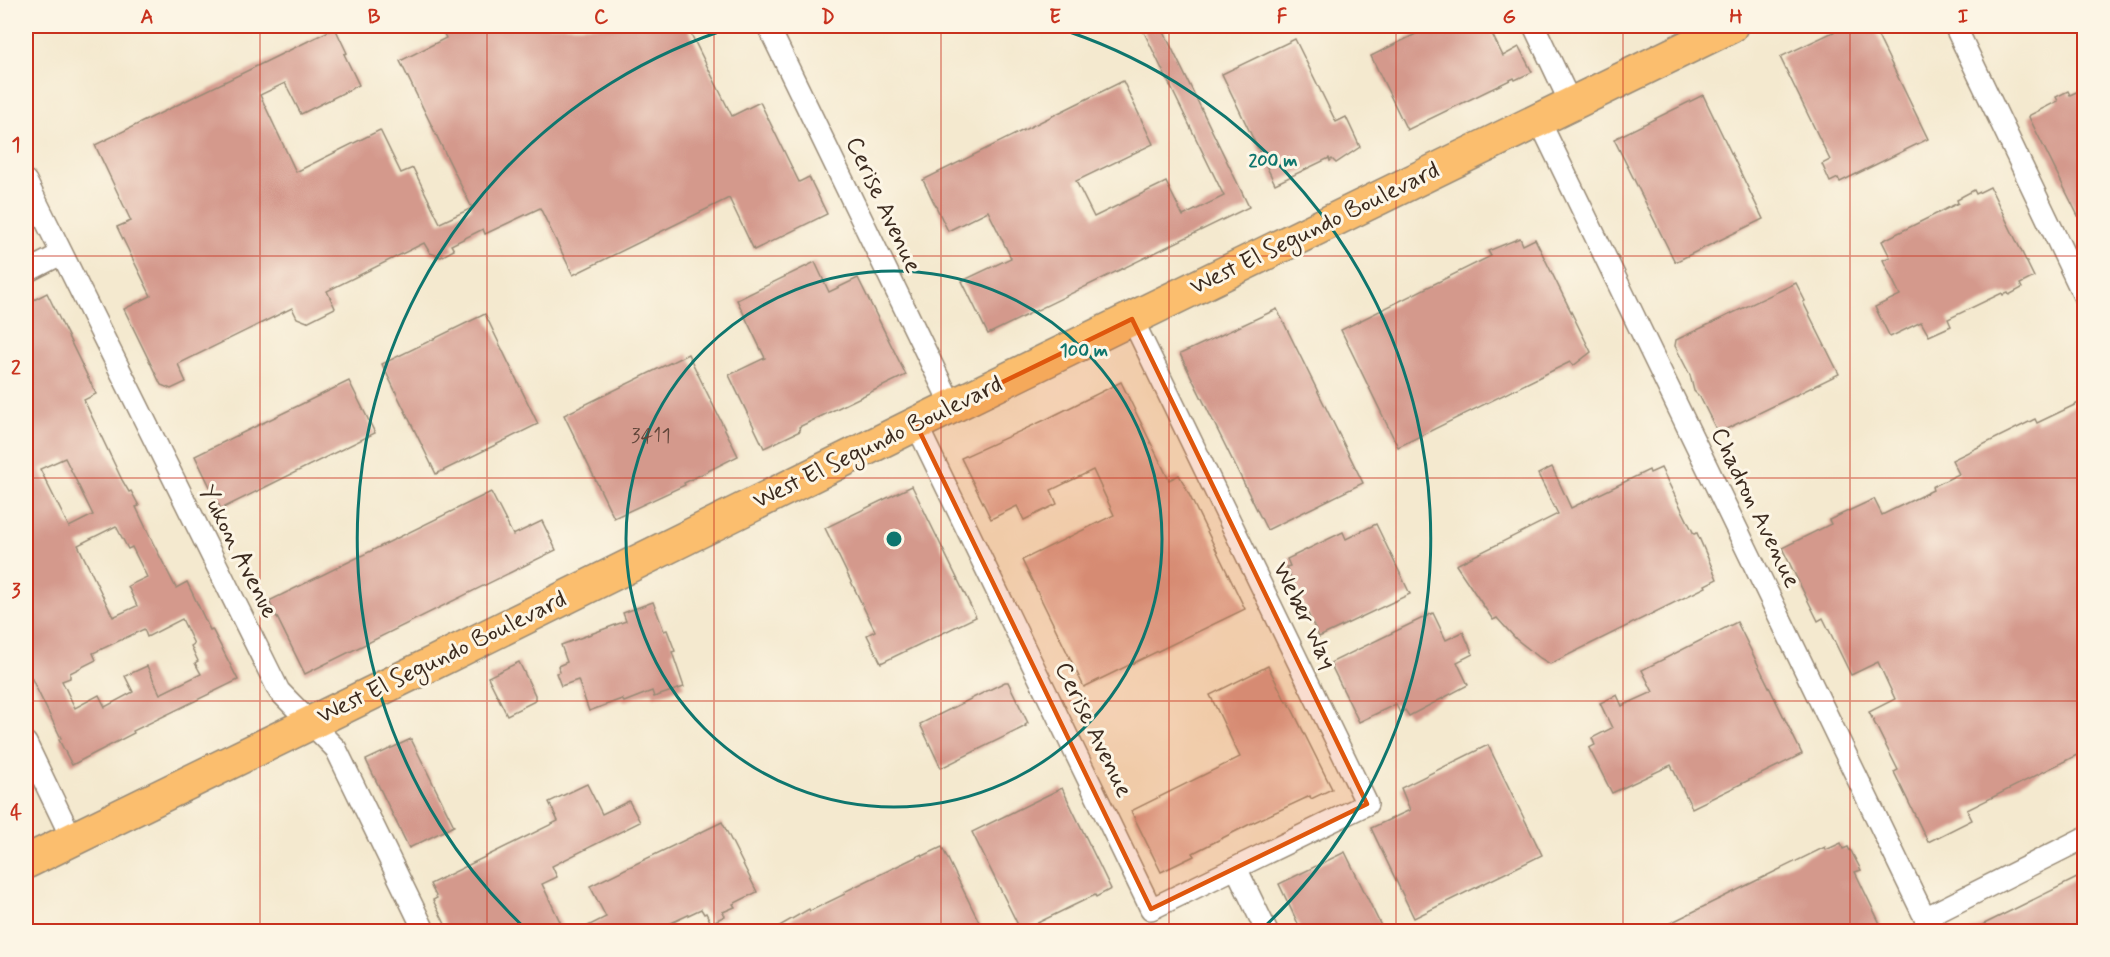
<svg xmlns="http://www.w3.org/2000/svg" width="2110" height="957" font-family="Mynerve,sans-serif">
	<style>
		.building { fill: #d4998c; fill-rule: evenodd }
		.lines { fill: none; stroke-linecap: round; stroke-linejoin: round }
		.minor-casing { stroke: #988a76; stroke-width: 24 }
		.primary-casing { stroke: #988a76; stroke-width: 36 }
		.minor { stroke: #fff; stroke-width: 21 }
		.primary { stroke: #fbbe6e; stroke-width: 33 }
		.marked { fill: #df570d; fill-opacity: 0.2; stroke: #df570d; stroke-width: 4.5; stroke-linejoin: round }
		.grid { fill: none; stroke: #c8321e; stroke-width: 1.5; stroke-opacity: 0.55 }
		.ring { fill: none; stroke: #0f766e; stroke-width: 3 }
		.labels { text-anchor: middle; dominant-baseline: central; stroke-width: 6; stroke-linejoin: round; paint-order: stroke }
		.number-label { font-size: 21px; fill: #61463a }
		.street-label { font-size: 24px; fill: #3b2a1e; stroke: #fcf5e5 }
		.centre { fill: #0f766e; stroke: #fcf5e5; stroke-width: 3 }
		.ring-label { font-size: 18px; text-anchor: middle; font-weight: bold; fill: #0f766e; stroke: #fcf5e5; stroke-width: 6; stroke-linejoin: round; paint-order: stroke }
		.neatline { fill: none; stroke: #c8321e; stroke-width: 2 }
		.grid-label { font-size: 20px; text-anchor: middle; font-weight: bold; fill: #c8321e }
	</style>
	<rect width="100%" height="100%" fill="#fcf5e5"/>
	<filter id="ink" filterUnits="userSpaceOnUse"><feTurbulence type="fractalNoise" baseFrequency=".0167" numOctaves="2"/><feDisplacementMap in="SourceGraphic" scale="12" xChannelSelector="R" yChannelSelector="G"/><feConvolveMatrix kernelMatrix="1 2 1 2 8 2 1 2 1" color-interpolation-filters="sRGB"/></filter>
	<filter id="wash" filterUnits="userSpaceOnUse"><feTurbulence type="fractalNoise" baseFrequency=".008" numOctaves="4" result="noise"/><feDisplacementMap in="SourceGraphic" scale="24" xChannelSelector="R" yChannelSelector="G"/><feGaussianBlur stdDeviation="1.35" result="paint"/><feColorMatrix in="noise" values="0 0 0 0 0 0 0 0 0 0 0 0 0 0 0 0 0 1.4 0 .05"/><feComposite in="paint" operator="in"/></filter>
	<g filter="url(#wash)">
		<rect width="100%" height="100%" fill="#f4e9cf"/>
		<g id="blocks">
			<!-- building -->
			<g class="building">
				<polygon points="440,26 687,26 732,116 760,102 799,182 809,177 827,214 754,250 729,198 573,275 540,208 485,234 483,229 451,245 454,250 441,257 430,253 424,243 327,291 335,308 307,322 297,318 292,308 178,364 186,382 171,389 161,385 124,309 151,296 117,227 131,221 95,145 335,28 347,53 344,54 359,85 301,114 285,83 260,95 296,172 380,130 401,173 413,168 440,223 472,208 400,61 446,38"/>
				<polygon points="1141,26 1161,26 1249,207 988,334 962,281 1011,258 988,211 948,231 923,180 1123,81 1153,144 1076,181 1094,217 1166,182 1183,216 1224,196"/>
				<polygon points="1432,26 1488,26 1503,56 1519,47 1532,72 1515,80 1514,78 1407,130 1371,56"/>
				<polygon points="1846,26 1873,26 1928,139 1840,182 1838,178 1830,182 1822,164 1830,160 1780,57"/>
				<polygon points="1295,39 1336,122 1346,117 1360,147 1336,163 1332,159 1330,161 1329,158 1275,184 1222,74"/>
				<polygon points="2085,88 2085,230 2029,117 2030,115 2058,101 2056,97 2068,91 2070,95"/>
				<polygon points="1703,95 1763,219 1675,262 1614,139"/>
				<polygon points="1990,187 2034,277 2020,284 2022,288 2009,295 2008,293 2003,295 2002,293 1948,319 1951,326 1929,336 1921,322 1890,337 1875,307 1900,295 1883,260 1890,257 1882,241 1958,203 1957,200 1961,198 1961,197 1974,190 1976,194"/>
				<polygon points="1520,238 1523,245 1535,239 1591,352 1573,366 1570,362 1398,447 1341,330 1491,256 1488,251"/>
				<polygon points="815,262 829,292 858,278 906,375 799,427 800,431 764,448 729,375 765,358 737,300"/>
				<polygon points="1796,283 1805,301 1803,302 1839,374 1718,433 1700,397 1694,391 1690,375 1675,346 1676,340"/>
				<path d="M47,293l49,101 -12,6 38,80 7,12 2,-1 8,15 -3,1 17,36 23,45 11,-6 23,48 2,-1 26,51 -105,51 1,2 -62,32 -13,-25 2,-2 -35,-71v-363zM65,458l28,57 -24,12 -29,-58zM116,526l12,23 4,-2 15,30 -19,9 9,20 -24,11 -35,-72zM182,619l12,25 -3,2 7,15 -3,2 6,11 -41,20 -13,-28 -22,10 8,16 -28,15 -6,-12 -24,13 -13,-27 8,-3v-5l26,-13 -3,-7 51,-24 3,8z"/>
				<polygon points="1277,309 1363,483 1267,530 1180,354"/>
				<polygon points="485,314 538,424 436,474 382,364"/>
				<polygon points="688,354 738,456 684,483 685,485 614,518 564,415"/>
				<polygon points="349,381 375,433 221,509 195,456"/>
				<polygon points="1121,382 1169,480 1179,475 1182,480 1245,609 1084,687 1022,560 1114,515 1093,470 1051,490 1057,504 1024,520 1017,506 991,519 961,458 1047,419"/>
				<polygon points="2085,400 2085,751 1967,810 1972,820 1928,842 1894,772 1898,770 1869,712 1895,699 1878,662 1851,675 1823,618 1818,621 1782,548 1831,524 1829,520 1874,499 1882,515 1933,490 1932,487 1959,474 1952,460 2035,419 2037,423"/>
				<polygon points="1552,467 1571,508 1649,470 1650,473 1661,468 1694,534 1697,533 1717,579 1705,585 1706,587 1550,664 1540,658 1516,639 1497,618 1493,620 1456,565 1558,514 1538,474"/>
				<polygon points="912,486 976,617 881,663 867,635 875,631 825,528"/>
				<polygon points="491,492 513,535 542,521 556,550 305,674 269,601"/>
				<polygon points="1376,524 1410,594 1319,637 1286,567 1290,566 1287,559 1343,532 1346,539"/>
				<polygon points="653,602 664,631 667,630 675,651 672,652 684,687 654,697 652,691 624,702 622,699 589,711 578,680 561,686 556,673 560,672 558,666 567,662 561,645 626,621 623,613"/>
				<polygon points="1433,613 1446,640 1463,632 1473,654 1457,662 1468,685 1409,716 1405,710 1400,713 1396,704 1359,722 1330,663"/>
				<polygon points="1737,622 1802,754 1692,808 1671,765 1612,793 1589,748 1595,745 1592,738 1612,728 1600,703 1617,695 1622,706 1653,692 1642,670"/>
				<polygon points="519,662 535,695 535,701 507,715 488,677"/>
				<polygon points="1268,666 1286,702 1288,701 1332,789 1311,799 1310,796 1250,824 1193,853 1194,856 1161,872 1131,811 1240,757 1210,695"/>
				<polygon points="1005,682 1008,682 1028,723 1025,725 1026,726 941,768 920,724"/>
				<polygon points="411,739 454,826 409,848 366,760"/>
				<polygon points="1488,745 1542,855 1414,918 1371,828 1410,810 1401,788"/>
				<polygon points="587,784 602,814 629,801 640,822 552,866 557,877 542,884 565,932 449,932 433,900 437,898 430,884 558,821 549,802"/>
				<polygon points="1062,788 1111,889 1096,897 1095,895 1021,931 972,832"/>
				<polygon points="722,822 757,892 733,904 735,907 723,912 725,916 711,923 706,913 704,914 701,909 669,924 672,932 576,932 606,917 590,886"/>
				<polygon points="1841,843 1843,849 1848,847 1850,851 1851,851 1861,870 1855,872 1884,932 1652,932 1825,847 1826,850"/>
				<polygon points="942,847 984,932 769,932 809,909 810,911 845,894 844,892 922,854 923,856"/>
				<polygon points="1345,852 1381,926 1369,932 1302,932 1279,884"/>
				<polygon points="2085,874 2085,932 1968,932"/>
			</g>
		</g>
	</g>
	<g filter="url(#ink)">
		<use href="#blocks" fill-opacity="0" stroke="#988a76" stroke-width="1.5"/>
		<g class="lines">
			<!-- minor casing -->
			<g class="minor-casing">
				<g id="minor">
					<polyline points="768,26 952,406"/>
					<polyline points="1534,26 1571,104"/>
					<polyline points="1955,26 2084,296"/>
					<polyline points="1539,120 1925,918 2084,838"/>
					<polyline points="26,181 279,691 336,749 425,932"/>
					<polyline points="26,272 61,254"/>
					<polyline points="916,424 1151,909 1367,804 1132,319"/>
					<polyline points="26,743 72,839"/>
					<polyline points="1236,868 1267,932"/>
				</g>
			</g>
			<!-- primary casing -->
			<g class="primary-casing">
				<polyline id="primary" points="26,862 415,672 916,424 1731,26"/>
			</g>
			<!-- minor -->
			<use href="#minor" class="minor"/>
			<!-- primary -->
			<use href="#primary" class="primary"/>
		</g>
	</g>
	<!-- marked area -->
	<path class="marked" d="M1132,319l235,485 -216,105 -235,-485z"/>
	<!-- grid -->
	<path class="grid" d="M260,26v906M487,26v906M714,26v906M941,26v906M1169,26v906M1396,26v906M1623,26v906M1850,26v906M26,256h2058M26,478h2058M26,701h2058"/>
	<!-- distance rings -->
	<g class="ring">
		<circle cx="894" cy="539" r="268"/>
		<path d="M528 931A536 536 0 0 1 737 26M1051 26A536 536 0 0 1 1260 931"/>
	</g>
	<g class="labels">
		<!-- number labels -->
		<g class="number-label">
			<text x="651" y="436">3411</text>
		</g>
		<!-- street labels -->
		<g class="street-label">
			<text transform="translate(883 205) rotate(65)">Cerise Avenue</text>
			<text transform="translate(1315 229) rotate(-26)">West El Segundo Boulevard</text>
			<text transform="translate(878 443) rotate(-26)">West El Segundo Boulevard</text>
			<text transform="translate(1755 508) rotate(64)">Chadron Avenue</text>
			<text transform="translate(238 552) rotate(63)">Yukon Avenue</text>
			<text transform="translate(1304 616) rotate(64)">Weber Way</text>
			<text transform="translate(442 658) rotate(-26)">West El Segundo Boulevard</text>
			<text transform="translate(1093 730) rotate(64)">Cerise Avenue</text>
		</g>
	</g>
	<circle cx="894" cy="539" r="9" class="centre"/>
	<g class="ring-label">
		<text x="1273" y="166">200 m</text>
		<text x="1084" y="356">100 m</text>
	</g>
	<!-- margin -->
	<rect width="2110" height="957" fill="none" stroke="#fcf5e5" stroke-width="66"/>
	<rect x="33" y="33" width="2044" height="891" class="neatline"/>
	<g class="grid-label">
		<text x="147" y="23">A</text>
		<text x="374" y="23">B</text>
		<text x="601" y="23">C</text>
		<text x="828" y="23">D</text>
		<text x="1055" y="23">E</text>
		<text x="1282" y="23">F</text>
		<text x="1509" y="23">G</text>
		<text x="1736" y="23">H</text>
		<text x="1963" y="23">I</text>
		<text x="16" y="151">1</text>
		<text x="16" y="374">2</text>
		<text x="16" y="597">3</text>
		<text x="16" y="819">4</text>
	</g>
</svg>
